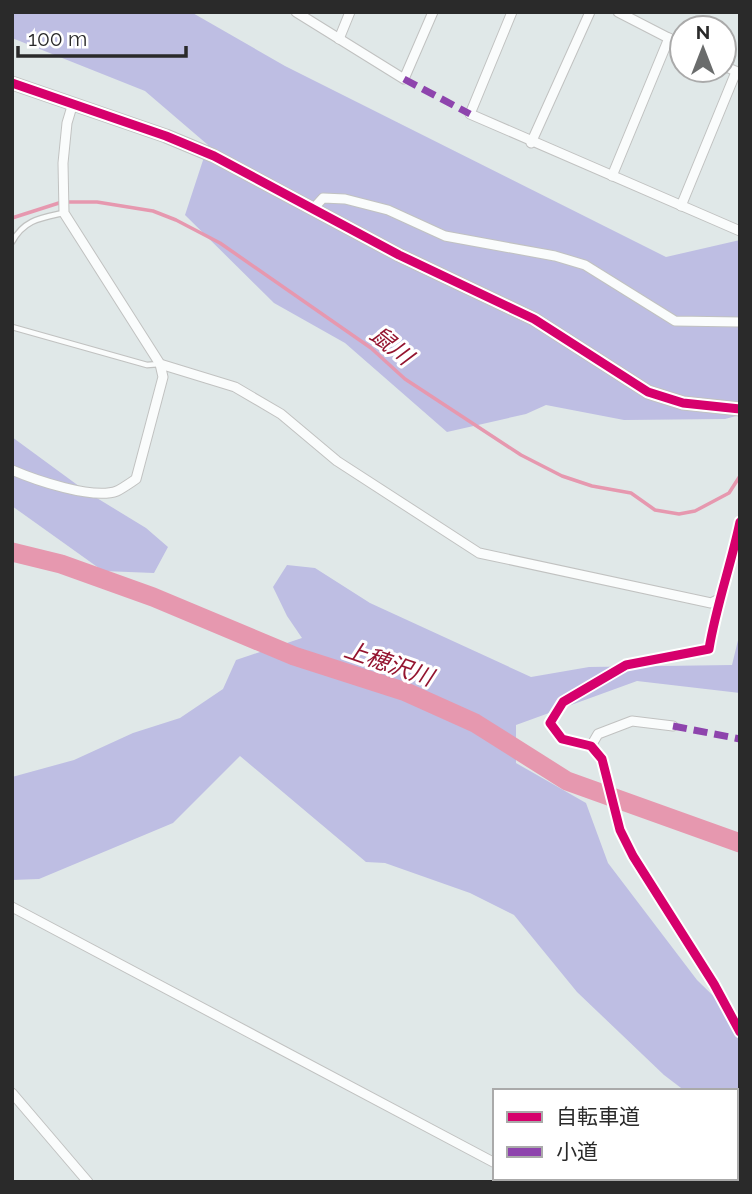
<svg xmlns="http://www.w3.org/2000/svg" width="752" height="1194" font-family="Raleway,'Noto Sans JP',sans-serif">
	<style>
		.green { fill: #bebee3 }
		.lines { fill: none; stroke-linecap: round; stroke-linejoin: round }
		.stream { stroke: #e698af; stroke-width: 3.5 }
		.river { stroke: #e698af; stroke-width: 19 }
		.lane-casing { stroke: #c1c2c1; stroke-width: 7 }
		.street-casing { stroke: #c1c2c1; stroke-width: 11 }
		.secondary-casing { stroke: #c1c2c1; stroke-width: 15 }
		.lane { stroke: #fafcfc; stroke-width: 4.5 }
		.street { stroke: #fafcfc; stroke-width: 9 }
		.secondary { stroke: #fafcfc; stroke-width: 12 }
		.quiet { stroke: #8e44ad; stroke-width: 7; stroke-dasharray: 14 7; stroke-linecap: butt }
		.cycleway-casing { stroke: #fff; stroke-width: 13 }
		.cycleway { stroke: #d6006c; stroke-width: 9 }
		.labels { text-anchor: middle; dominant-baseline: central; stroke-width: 6; stroke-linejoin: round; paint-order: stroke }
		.water-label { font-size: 23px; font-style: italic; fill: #94142f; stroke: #fff }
	</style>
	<rect width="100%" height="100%" fill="#e0e8e8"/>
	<!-- green -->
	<g class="green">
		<polygon points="12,12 191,12 285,66 666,257 740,240 740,415 725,419 624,420 546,405 526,414 447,432 345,343 274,303 185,215 208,145 145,91 12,38"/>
		<polygon points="12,437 87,492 146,528 168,547 154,573 103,571 12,506"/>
		<polygon points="287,565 315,568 370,603 531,677 589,667 732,665 740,632 740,693 637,681 516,725 516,763 586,803 608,863 697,980 740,1022 740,1126 736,1125 736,1091 685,1091 664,1075 577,992 514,915 470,893 385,863 366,862 240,756 173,823 39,879 12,880 12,777 74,760 133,733 180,718 223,689 236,660 302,638 287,616 273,587"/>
	</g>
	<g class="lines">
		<!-- stream -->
		<polyline class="stream" points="12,218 62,202 97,202 153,211 176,220 220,243 371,348 405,379 521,455 562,476 592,486 631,493 655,510 679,514 695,511 729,493 740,476"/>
		<!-- river -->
		<polyline class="river" points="12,552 61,564 153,597 294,656 406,692 475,723 567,781 740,843"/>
		<!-- lane casing -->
		<g class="lane-casing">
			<g id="lane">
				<path d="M12,242c12,-22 28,-24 51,-29"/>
				<polyline points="12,327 147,365 160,364"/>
			</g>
		</g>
		<!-- street casing -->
		<g class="street-casing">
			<g id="street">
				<polyline points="296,12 404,79 433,12"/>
				<polyline points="512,12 470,114 740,231"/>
				<polyline points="618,12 682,45"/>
				<polyline points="339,39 350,12"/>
				<polyline points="724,66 740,73"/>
				<polyline points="531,143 590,12"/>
				<polyline points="612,176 669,38"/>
				<polyline points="681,206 736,72"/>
				<polyline points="312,210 323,198 345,199 388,210 445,236 555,256 585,265 675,321 740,322"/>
				<polyline points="160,364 235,387 281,414 337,461 479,553 711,603 719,599"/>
				<path d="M12,470c23,10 81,30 105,21 6,-3 13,-8 19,-12l27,-102 -3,-13 -96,-151 -1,-50 4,-40 6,-20"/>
				<path d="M740,522c-9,43 -24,84 -31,127l-83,16 -63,37 -13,21 12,16 29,7 11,13 18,71 13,26 81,128 26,48"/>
				<polyline points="591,746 598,734 632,721 673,726"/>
				<polyline points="12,907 495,1163"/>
				<polyline points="12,1093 88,1182"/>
				<polyline points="523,1178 529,1182"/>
			</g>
		</g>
		<!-- secondary casing -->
		<g class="secondary-casing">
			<polyline id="secondary" points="12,83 166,136 214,156 399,255 534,319 648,392 683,403 740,409"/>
		</g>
		<!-- lane -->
		<use href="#lane" class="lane"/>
		<!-- street -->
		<use href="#street" class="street"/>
		<!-- secondary -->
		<use href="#secondary" class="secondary"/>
		<!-- quiet -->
		<g class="quiet">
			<polyline points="404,79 470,114"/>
			<polyline points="673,726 740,739"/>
			<polyline points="736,1114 740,1116"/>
			<polyline points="679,1182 681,1178"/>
		</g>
		<!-- cycleway casing -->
		<g class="cycleway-casing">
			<g id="cycleway">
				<polyline points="12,83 166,136 214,156 399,255 534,319 648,392 683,403 740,409"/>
				<path d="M740,522c-9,43 -24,84 -31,127l-83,16 -63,37 -13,21 12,16 29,7 11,13 18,71 13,26 81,128 26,48"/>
			</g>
		</g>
		<!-- cycleway -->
		<use href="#cycleway" class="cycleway"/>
	</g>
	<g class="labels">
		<!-- water labels -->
		<g class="water-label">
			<text transform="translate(392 345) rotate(39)">鼠川</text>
			<text transform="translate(389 663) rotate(19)">上穂沢川</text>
		</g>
	</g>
	<!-- border -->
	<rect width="752" height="1194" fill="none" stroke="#2a2a2a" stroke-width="28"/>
	<!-- legend -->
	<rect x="493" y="1089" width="245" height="91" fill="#ffffff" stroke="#aaaaaa" stroke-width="2"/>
	<rect x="507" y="1112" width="35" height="10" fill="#d6006c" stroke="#aaaaaa" stroke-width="2"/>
	<text x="556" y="1124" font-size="21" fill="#2a2a2a">自転車道</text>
	<rect x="507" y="1147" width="35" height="10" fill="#8e44ad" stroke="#aaaaaa" stroke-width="2"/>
	<text x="556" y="1159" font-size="21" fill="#2a2a2a">小道</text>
	<!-- north arrow -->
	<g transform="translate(703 49)"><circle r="33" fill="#ffffff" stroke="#aaaaaa" stroke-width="2"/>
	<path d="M0-5L12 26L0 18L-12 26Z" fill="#6a6c6c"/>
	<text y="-10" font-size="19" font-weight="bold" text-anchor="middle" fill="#2a2a2a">N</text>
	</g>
	<!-- scale -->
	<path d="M18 46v10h168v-10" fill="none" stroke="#2a2a2a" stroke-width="3.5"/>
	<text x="28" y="46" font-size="21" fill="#2a2a2a" stroke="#ffffff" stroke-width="5" paint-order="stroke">100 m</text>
</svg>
